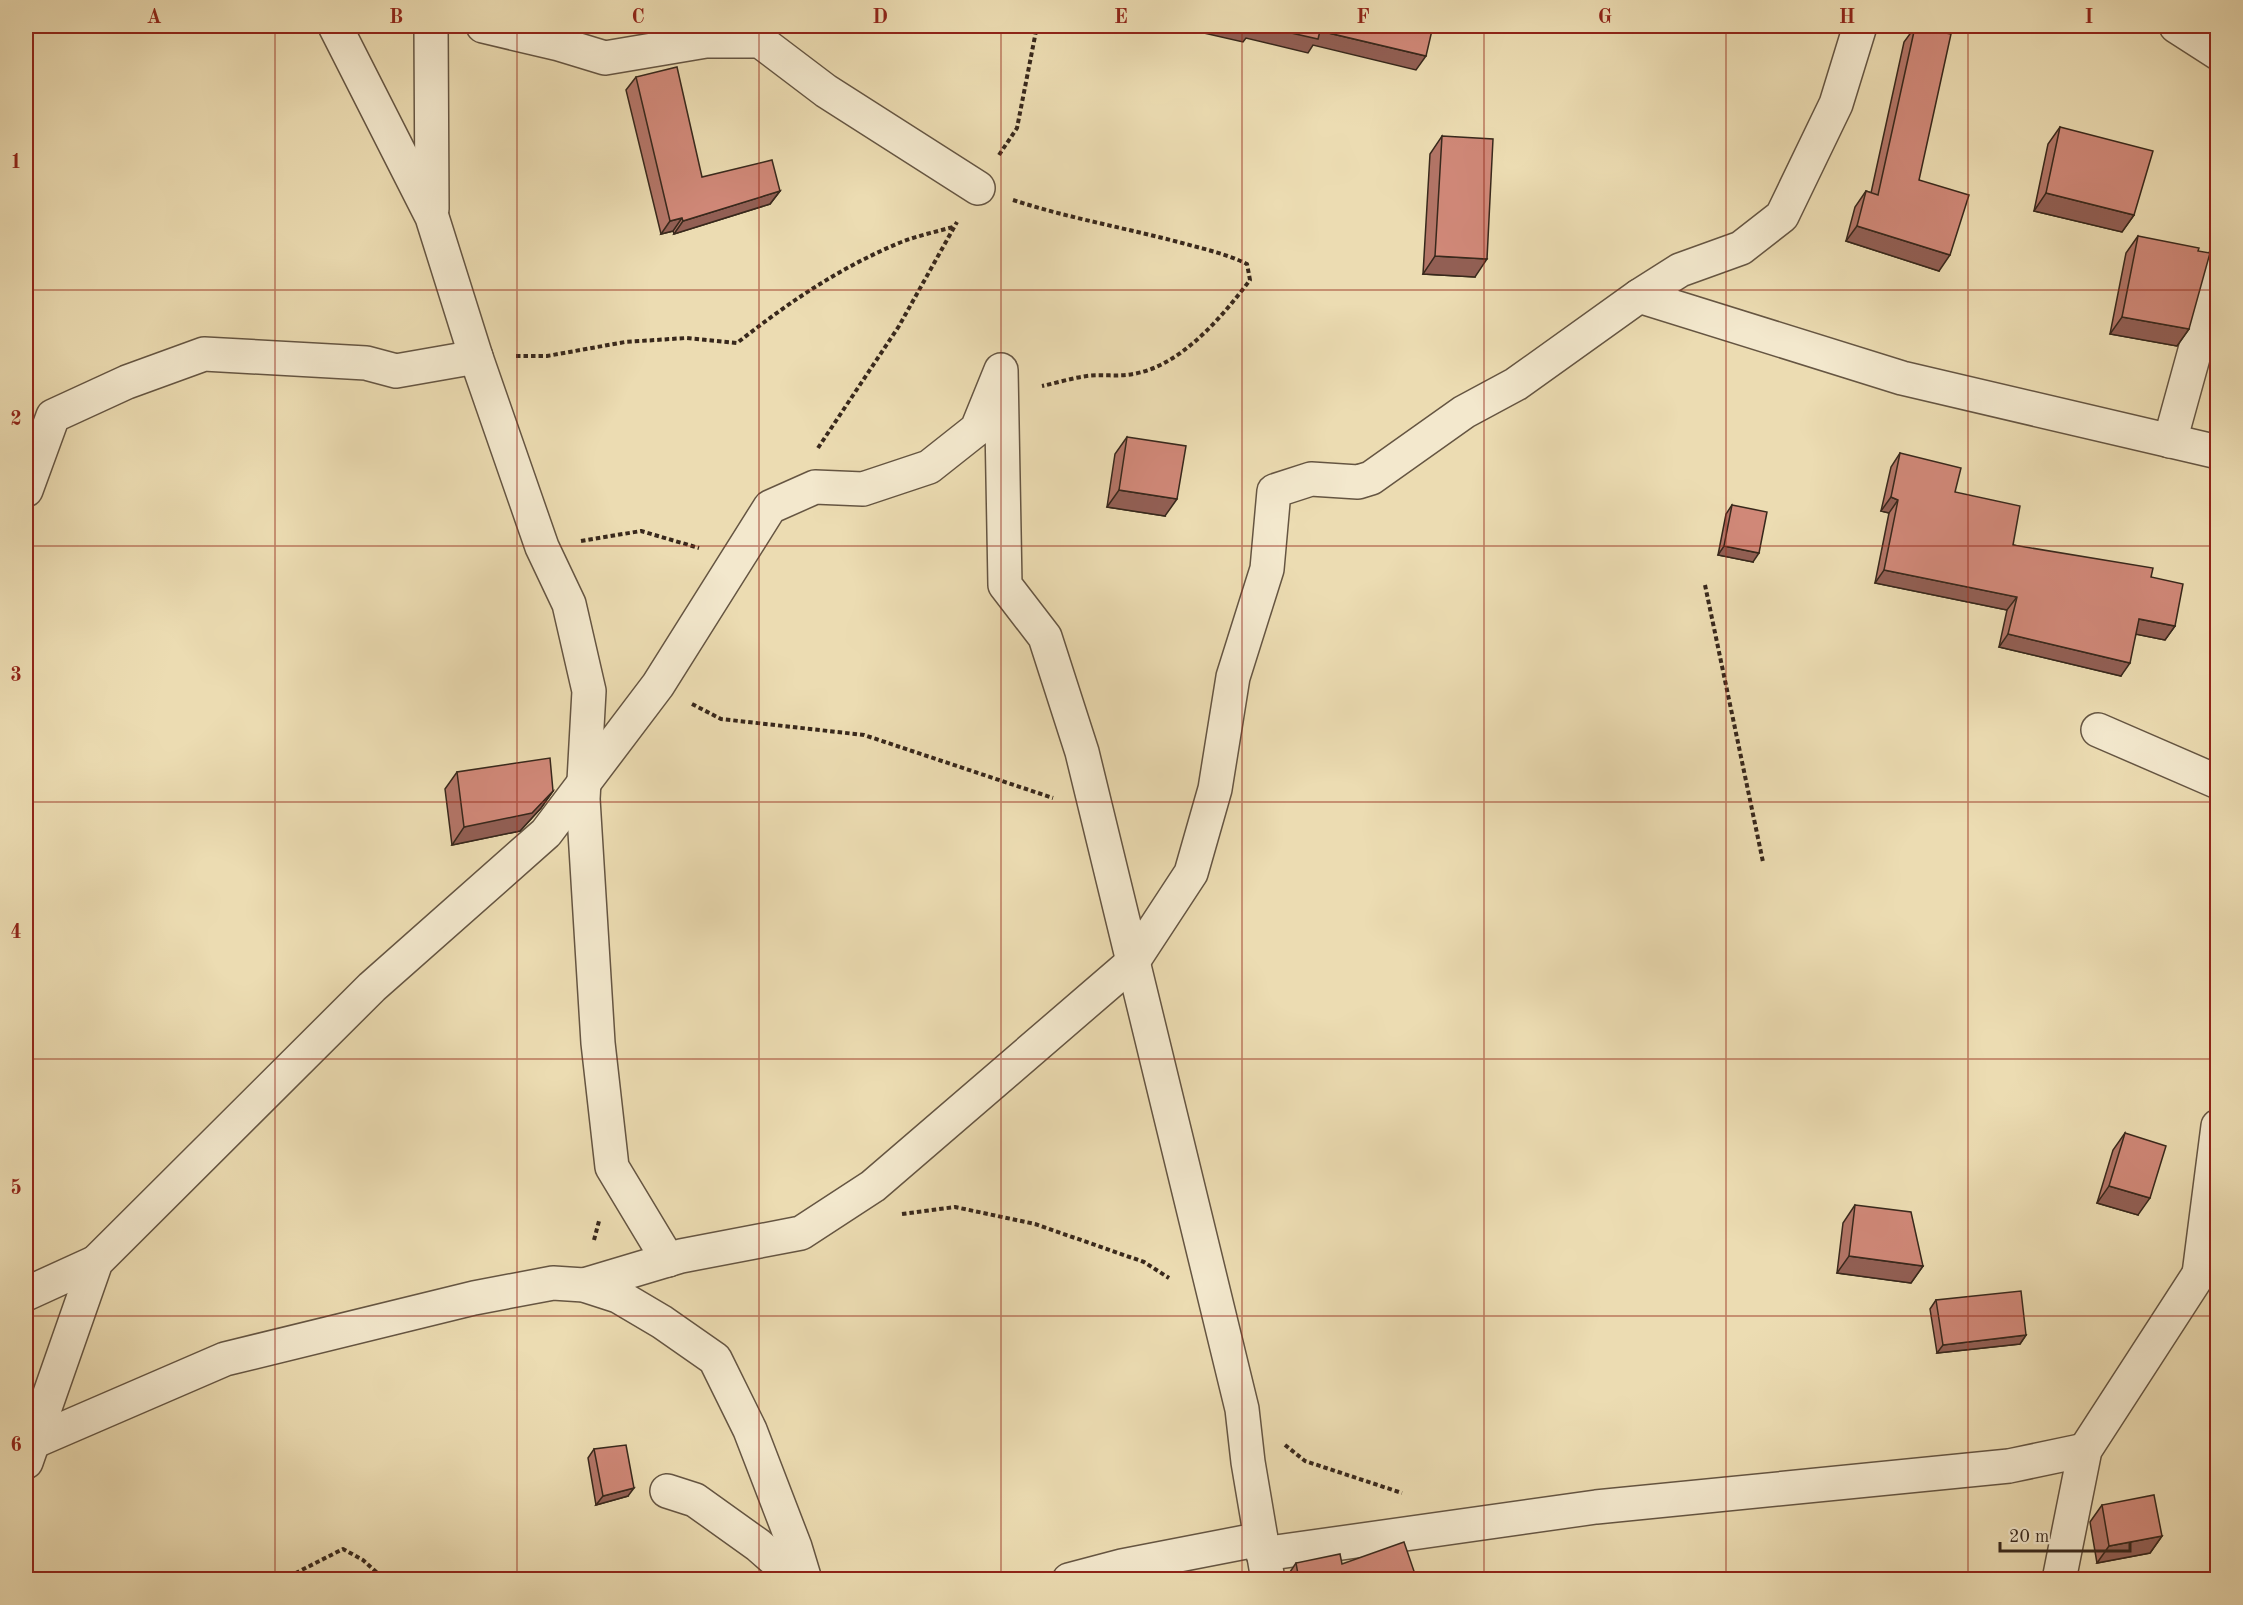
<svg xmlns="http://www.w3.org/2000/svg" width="2243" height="1605" font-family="'Old Standard TT',serif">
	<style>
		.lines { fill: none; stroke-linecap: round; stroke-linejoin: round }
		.minor-casing { stroke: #655542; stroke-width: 36 }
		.path { stroke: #38281c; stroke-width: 4; stroke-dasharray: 4.5 3; stroke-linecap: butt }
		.minor { stroke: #f3e8cd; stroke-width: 33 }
		.wall { fill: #b37567; stroke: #38281c; stroke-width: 1.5 }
		.shaded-wall { fill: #925f54; stroke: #38281c; stroke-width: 1.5 }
		.building { fill: #d08878; stroke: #38281c; stroke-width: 1.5 }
		.grid { fill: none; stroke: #8f2418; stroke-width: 1.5; stroke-opacity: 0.55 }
		.neatline { fill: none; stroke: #8f2418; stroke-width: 2 }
		.grid-label { font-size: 20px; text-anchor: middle; font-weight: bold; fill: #8f2418 }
	</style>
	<rect width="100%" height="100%" fill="#ecdcb2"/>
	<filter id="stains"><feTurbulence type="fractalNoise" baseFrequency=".00333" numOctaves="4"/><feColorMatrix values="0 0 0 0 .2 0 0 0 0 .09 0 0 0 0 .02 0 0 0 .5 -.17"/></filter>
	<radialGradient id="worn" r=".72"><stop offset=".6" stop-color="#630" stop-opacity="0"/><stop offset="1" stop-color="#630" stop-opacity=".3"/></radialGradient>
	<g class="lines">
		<!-- minor casing -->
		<g class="minor-casing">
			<g id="minor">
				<polyline points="335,26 432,217 476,357 542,547 569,604 589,691 583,799 598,1043 612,1167 668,1260"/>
				<polyline points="431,26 432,209"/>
				<polyline points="483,26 559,44 605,58 706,41 760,41 826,91 978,188"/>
				<polyline points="2176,26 2218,53"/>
				<polyline points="1639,296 1902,378 2218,452"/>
				<polyline points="2170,441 2218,267"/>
				<polyline points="26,490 53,416 127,382 204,354 366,363 396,371 476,357"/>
				<polyline points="2098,730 2218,782"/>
				<polyline points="2199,1274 2218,1126"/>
				<polyline points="584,1285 681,1256 801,1233 873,1186 1132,963 1191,873 1215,789 1233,677 1267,569 1274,491 1311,479 1358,482 1371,478 1464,412 1516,384 1639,296 1680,270 1741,248 1782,216 1836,104 1860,26"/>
				<polyline points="26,1294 96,1262"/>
				<polyline points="26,1445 225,1359 474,1298 553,1283 584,1285 618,1296 662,1322 715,1359 750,1430 795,1547 805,1580"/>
				<polyline points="26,1462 96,1262 372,987 546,833 658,685 770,507 815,487 863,489 929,467 977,429 1001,370 1005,585 1045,637 1082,752 1242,1409 1248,1462 1268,1580"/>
				<polyline points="667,1491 695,1500 758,1545 798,1580"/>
				<polyline points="1263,1554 1596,1507 2009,1466 2085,1450"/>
				<polyline points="1069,1580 1122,1566 1261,1539"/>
				<polyline points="2059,1580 2085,1450 2199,1274 2218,1256"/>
			</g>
		</g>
		<!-- path -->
		<g class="path">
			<polyline points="999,155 1017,128 1037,26"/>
			<path d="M1013,200c55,18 113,28 169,43 22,6 45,11 65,21l3,16c-28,37 -69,86 -117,94 -15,3 -31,0 -46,2 -15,2 -31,7 -45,10"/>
			<path d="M516,356h31l78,-14 61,-4 51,5c51,-40 102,-75 162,-100 17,-7 36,-11 54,-16"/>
			<polyline points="818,448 899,326 957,222"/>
			<polyline points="581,541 641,531 699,548"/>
			<polyline points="1705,585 1763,862"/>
			<polyline points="692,704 721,719 864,735 1053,798"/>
			<polyline points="902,1214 955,1207 1035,1224 1144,1262 1169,1278"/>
			<polyline points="594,1240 599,1221"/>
			<polyline points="1285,1445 1305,1461 1402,1493"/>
			<polyline points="282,1580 343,1549 363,1560 385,1580"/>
		</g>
		<!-- minor -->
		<use href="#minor" class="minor"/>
	</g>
	<!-- wall -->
	<g class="wall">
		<polygon points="1915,27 1919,180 1939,271 1846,241 1855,207 1866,191 1871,193 1904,42"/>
		<polygon points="636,77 702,177 780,191 770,204 674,234 673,231 661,234 626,90"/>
		<polygon points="2060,127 2134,215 2122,232 2034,211 2048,144"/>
		<polygon points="1442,136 1475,277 1423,274 1430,154"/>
		<polygon points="2138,236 2189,329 2177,346 2110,334 2126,253"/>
		<polygon points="2217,339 2217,354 2214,353"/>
		<polygon points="1127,437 1165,516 1107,507 1115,454"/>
		<polygon points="1900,453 1955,492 2013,545 2151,577 2175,626 2165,640 2136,634 2121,676 1999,647 2007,610 1875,583 1889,513 1881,511 1891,467"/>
		<polygon points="1732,505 1753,562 1718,555 1726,514"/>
		<polygon points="457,772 553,791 541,808 520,831 452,845 445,789"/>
		<polygon points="2125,1133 2138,1215 2097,1203 2113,1150"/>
		<polygon points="1855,1205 1923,1266 1911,1283 1837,1273 1843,1223"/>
		<polygon points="1936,1300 2026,1335 2020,1344 1937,1353 1930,1309"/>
		<polygon points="594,1449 628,1496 596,1505 588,1458"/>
		<polygon points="2102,1505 2162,1536 2150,1553 2097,1563 2090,1522"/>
		<polygon points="1296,1563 1342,1564 1417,1580 1289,1580 1288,1575"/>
	</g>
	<!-- shaded-wall -->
	<g class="shaded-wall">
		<polygon points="1198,26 1260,26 1320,31 1426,56 1416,70 1313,45 1308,53 1246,38 1243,42 1195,31"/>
		<polygon points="780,191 770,204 674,234 683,221"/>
		<polygon points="2046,193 2134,215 2122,232 2034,211"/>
		<polygon points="682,218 673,231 661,234 670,221"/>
		<polygon points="1857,226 1950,255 1939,271 1846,241"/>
		<polygon points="1435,256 1487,259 1475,277 1423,274"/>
		<polygon points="2122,317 2189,329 2177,346 2110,334"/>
		<polygon points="2217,348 2217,354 2214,353"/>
		<polygon points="1119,490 1177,499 1165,516 1107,507"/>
		<polygon points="1891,497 1898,500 1889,513 1881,511"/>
		<polygon points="1724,546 1759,553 1753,562 1718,555"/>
		<polygon points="1884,570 2017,597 2007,610 1875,583"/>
		<polygon points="2139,619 2175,626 2165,640 2130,633"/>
		<polygon points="2008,634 2130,663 2121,676 1999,647"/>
		<polygon points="553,791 541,808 520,831 452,845 464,827"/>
		<polygon points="2109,1186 2150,1198 2138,1215 2097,1203"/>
		<polygon points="1849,1256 1923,1266 1911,1283 1837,1273"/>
		<polygon points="2026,1335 2020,1344 1937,1353 1943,1345"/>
		<polygon points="634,1488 628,1496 596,1505 603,1496"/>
		<polygon points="2162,1536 2150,1553 2097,1563 2109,1546"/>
	</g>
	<!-- building -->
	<g class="building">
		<polygon points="1241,26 1254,26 1253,28"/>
		<polygon points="1260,26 1433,26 1426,56 1320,31 1318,39"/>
		<polygon points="1915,27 1951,34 1919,180 1969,195 1950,255 1857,226 1866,191 1878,195"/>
		<polygon points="677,67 702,177 772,160 780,191 683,221 682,218 670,221 636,77"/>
		<polygon points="2060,127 2153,151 2134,215 2046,193"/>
		<polygon points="1442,136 1493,139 1487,259 1435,256"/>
		<polygon points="2138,236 2199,248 2198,251 2210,253 2189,329 2122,317"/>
		<polygon points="1127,437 1186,446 1177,499 1119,490"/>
		<polygon points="1900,453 1961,468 1955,492 2020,506 2013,545 2153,568 2151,577 2183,584 2175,626 2139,619 2130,663 2008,634 2017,597 1884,570 1898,500 1891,497"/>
		<polygon points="1732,505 1767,512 1759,553 1724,546"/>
		<polygon points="550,758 553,791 532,813 464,827 457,772"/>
		<polygon points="2125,1133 2166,1146 2150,1198 2109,1186"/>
		<polygon points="1855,1205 1911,1212 1923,1266 1849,1256"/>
		<polygon points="2021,1291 2026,1335 1943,1345 1936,1300"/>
		<polygon points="626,1445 634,1488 603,1496 594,1449"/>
		<polygon points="2154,1495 2162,1536 2109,1546 2102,1505"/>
		<polygon points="1404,1542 1417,1580 1299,1580 1296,1563 1340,1554 1342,1564"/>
	</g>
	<!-- grid -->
	<path class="grid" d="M275,26v1554M517,26v1554M759,26v1554M1001,26v1554M1242,26v1554M1484,26v1554M1726,26v1554M1968,26v1554M26,290h2192M26,546h2192M26,802h2192M26,1059h2192M26,1316h2192"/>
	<!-- margin -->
	<rect width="2243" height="1605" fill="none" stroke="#ecdcb2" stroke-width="66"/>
	<!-- scale -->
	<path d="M2000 1542v9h130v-9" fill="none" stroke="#38281c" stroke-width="3"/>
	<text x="2009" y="1542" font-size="18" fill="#38281c" stroke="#f3e8cd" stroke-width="4.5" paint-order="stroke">20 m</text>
	<rect x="33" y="33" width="2177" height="1539" class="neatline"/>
	<g class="grid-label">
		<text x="154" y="23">A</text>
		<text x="396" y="23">B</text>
		<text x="638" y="23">C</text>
		<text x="880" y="23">D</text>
		<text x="1121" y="23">E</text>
		<text x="1363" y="23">F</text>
		<text x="1605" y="23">G</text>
		<text x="1847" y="23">H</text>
		<text x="2089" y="23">I</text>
		<text x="16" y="168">1</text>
		<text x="16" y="425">2</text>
		<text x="16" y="681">3</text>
		<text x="16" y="938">4</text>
		<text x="16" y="1194">5</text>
		<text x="16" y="1451">6</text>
	</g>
	<rect width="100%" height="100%" filter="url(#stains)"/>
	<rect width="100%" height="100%" fill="url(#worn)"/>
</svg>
